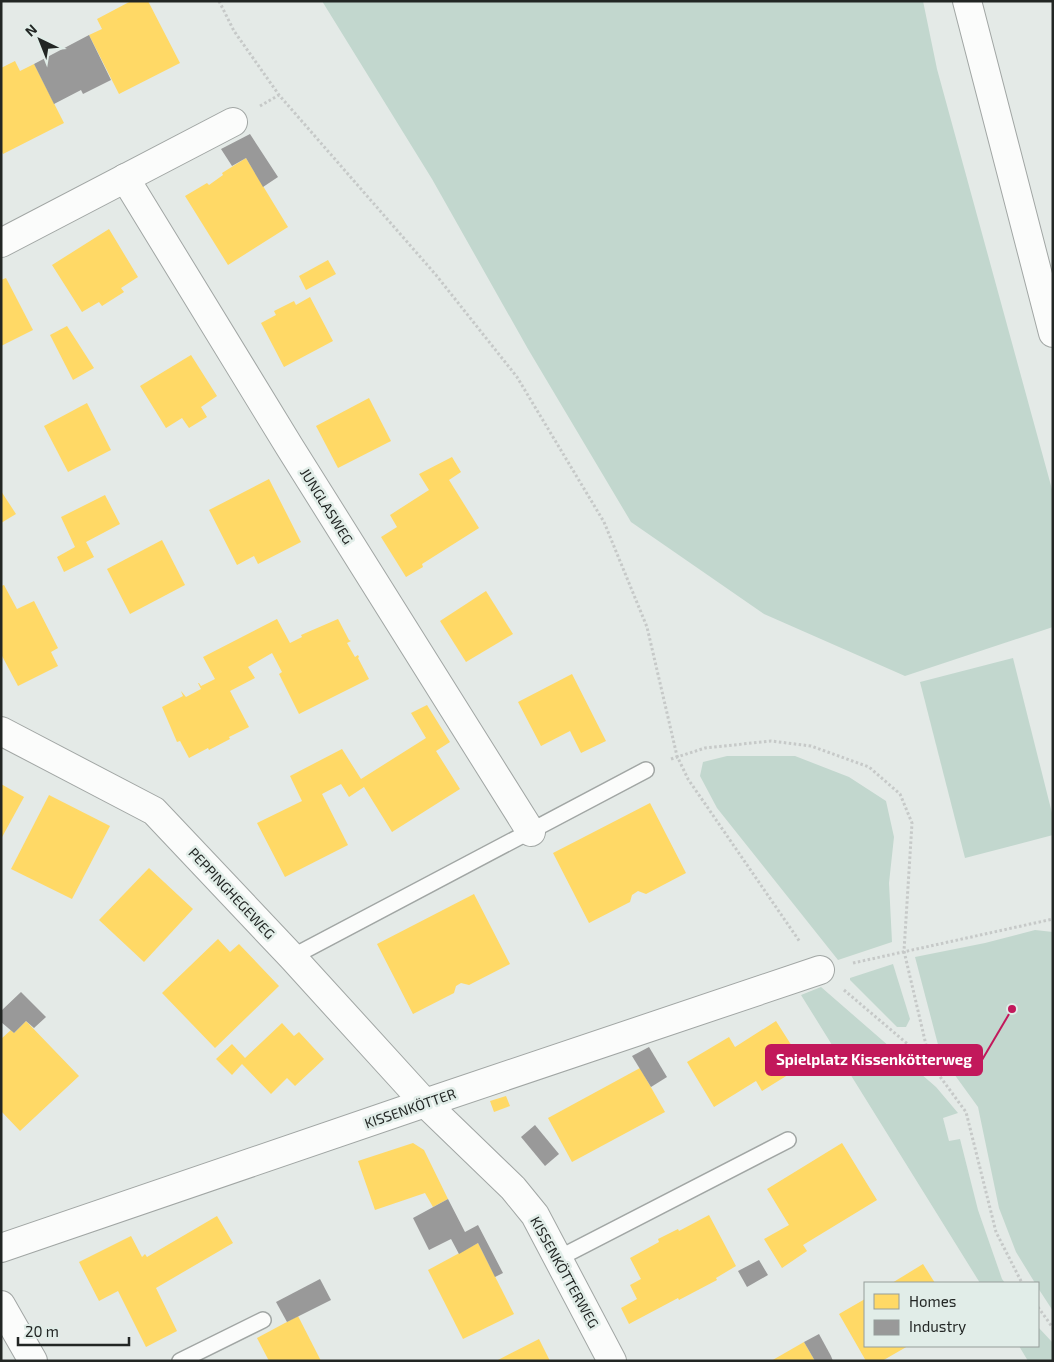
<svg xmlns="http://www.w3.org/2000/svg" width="1054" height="1362" font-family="'Exo 2',sans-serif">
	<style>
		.green { fill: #c2d7ce }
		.homes { fill: #ffd966 }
		.industry { fill: #999 }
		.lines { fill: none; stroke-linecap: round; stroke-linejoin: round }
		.lane-casing { stroke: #a1a6a4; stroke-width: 18 }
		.street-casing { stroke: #a1a6a4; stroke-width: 30 }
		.secondary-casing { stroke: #a1a6a4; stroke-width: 30 }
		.path { stroke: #c6c9c8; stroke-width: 3; stroke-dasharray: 2.5 2.5; stroke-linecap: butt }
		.lane { stroke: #fbfcfb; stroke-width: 15 }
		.street { stroke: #fbfcfb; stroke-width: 28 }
		.secondary { stroke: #fbfcfb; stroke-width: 28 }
		.labels { text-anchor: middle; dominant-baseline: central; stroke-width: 5; stroke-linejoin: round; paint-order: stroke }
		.street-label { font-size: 14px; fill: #222624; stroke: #e1ede8 }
		.leader { fill: none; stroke: #c2185b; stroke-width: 2 }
		.callout-dot { fill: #c2185b; stroke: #e1ede8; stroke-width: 2 }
		.callout { fill: #c2185b; stroke: #c2185b; stroke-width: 2 }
		.callout-label { font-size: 15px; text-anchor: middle; font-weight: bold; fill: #fff }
	</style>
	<rect width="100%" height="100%" fill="#e4eae7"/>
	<!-- green -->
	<g class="green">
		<polygon points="322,1 923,1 937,69 1053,493 1053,627 905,676 764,614 631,522 528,349 432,179"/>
		<polygon points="1013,658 1053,817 1053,835 965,858 920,682"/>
		<polygon points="727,756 795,756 849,777 886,801 894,837 889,883 892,942 838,960 717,808 700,776 703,762"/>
		<polygon points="1035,930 1053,932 1053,1311 1038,1288 1038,1283 1035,1283 1016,1252 999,1208 978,1107 941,1056 915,957 985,943"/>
		<polygon points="893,964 910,1019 906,1027 897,1027 850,980 850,978"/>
		<polygon points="821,987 936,1087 958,1113 943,1118 949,1141 960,1139 978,1210 1002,1279 1005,1283 980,1283 801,995"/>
		<polygon points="1038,1327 1053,1343 1053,1361 1028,1361 1019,1346 1038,1346"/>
	</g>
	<!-- homes -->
	<g class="homes">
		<polygon points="131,1 148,1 180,63 119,94 89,35 102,29 97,19"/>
		<polygon points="15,61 20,71 34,64 64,123 3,154 1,150 1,68"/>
		<polygon points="246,158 288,227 228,265 185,196 207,183 209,185 223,175 222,173"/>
		<polygon points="109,229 138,277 121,288 124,292 102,306 99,302 82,312 52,265"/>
		<polygon points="328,260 336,274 306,290 299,276"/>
		<polygon points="6,278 33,330 1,346 1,280"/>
		<polygon points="310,297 333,341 284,367 261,323 276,315 274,311 294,301 296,305"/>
		<polygon points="67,326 94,368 73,380 50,335"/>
		<polygon points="191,355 217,396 201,407 207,417 189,428 182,418 166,428 140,386"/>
		<polygon points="369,398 391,441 338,468 316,426"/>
		<polygon points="87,403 111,450 68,472 44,426"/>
		<polygon points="452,457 461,472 449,480 479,528 422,564 423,567 406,577 381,537 397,527 390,515 429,490 419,474"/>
		<polygon points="269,479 301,542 258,564 254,556 237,565 209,510"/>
		<polygon points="1,491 16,514 1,523"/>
		<polygon points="105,495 120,524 86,542 94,557 64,572 57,557 75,547 61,517"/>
		<polygon points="162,540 185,585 130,614 107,569"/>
		<polygon points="4,585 17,609 34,601 58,648 51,652 58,666 18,686 1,654 1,586"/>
		<polygon points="486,591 513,634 466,662 440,621"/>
		<polygon points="277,619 290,643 302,637 301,635 338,619 349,640 351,641 347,643 355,657 358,655 359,657 358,658 369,679 299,714 279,674 282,672 272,653 248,667 255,678 230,691 249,727 229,737 230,739 209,750 208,748 189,758 180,741 177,742 162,707 183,696 181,691 186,697 201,689 198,683 199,683 201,686 215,679 203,657"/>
		<polygon points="572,674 606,741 581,753 570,731 541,746 518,702"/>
		<polygon points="427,705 450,742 436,751 460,789 392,832 364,787 349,797 341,784 322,794 348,845 285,877 257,823 302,801 290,776 342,749 361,779 426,738 411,713"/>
		<polygon points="1,784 24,797 1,839"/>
		<polygon points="49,795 110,826 72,899 11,869"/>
		<polygon points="650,803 686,873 646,894 638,891 632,895 630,902 589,923 553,853"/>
		<polygon points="149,868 193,909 144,962 99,920"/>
		<polygon points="474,894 510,964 469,985 461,983 456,986 454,993 413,1014 377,944"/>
		<polygon points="218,939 230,952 239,944 279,986 215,1048 162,993"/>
		<polygon points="26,1021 79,1076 20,1131 1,1111 1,1039 11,1030 14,1033"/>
		<polygon points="776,1021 804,1065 762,1091 756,1081 714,1107 687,1062 729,1037 735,1047"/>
		<polygon points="282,1023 294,1036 299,1032 324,1059 295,1086 287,1078 271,1094 242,1064 232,1075 216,1059 232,1044 245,1058"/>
		<polygon points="640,1068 665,1112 572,1162 548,1118"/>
		<polygon points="506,1096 510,1106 494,1112 490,1101"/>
		<polygon points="413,1143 424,1150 448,1199 433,1207 425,1193 375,1210 358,1161"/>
		<polygon points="842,1143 877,1200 803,1245 807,1251 782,1268 764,1239 789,1225 767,1189"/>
		<polygon points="709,1215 736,1266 716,1278 717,1280 679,1300 678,1298 629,1324 621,1308 637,1299 630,1285 641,1279 630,1258 659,1242 658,1239 678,1229 679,1231"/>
		<polygon points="217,1216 233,1243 156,1288 177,1331 146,1347 118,1291 99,1301 79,1262 131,1236 142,1257 145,1254 147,1257"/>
		<polygon points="478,1243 514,1314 463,1339 428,1270"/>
		<polygon points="923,1264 935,1283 892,1283"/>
		<polygon points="865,1299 865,1346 908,1346 882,1361 866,1361 839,1314"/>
		<polygon points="298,1316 321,1361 269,1361 257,1338"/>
		<polygon points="539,1339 550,1361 496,1361"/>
		<polygon points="804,1342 815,1361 771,1361"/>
	</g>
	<!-- industry -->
	<g class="industry">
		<polygon points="89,35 111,80 83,94 81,90 54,104 34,64"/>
		<polygon points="250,134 278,177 263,187 246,158 232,166 221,149"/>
		<polygon points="21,992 46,1017 34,1028 26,1021 14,1033 1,1022 1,1011"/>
		<polygon points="649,1047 667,1077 651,1087 632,1056"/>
		<polygon points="535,1125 559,1154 545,1166 521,1137"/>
		<polygon points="448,1199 465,1232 478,1225 503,1273 495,1277 478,1243 459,1254 451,1239 429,1250 413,1218"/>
		<polygon points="759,1260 768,1275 747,1287 738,1271"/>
		<polygon points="320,1279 331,1300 287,1322 276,1302"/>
		<polygon points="819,1334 831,1356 833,1361 815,1361 804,1342"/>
	</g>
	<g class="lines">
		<!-- lane casing -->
		<g class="lane-casing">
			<g id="lane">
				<polyline points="292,957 646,770"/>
				<polyline points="559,1258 788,1140"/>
				<polyline points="180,1361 263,1320"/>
			</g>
		</g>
		<!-- street casing -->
		<g class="street-casing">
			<g id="street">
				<polyline points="125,178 289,446 531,832"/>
				<polyline points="1,243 233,122"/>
				<polyline points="1,731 154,811 292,957 425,1103 513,1188 535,1215 612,1361"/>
				<polyline points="1,1248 425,1103 820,970"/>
				<polyline points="1,1305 33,1361"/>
			</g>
		</g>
		<!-- secondary casing -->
		<g class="secondary-casing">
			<polyline id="secondary" points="967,1 1053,333"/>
		</g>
		<!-- path -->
		<g class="path">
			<polyline points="219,1 234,31 279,95 436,275 517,377 604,522 647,627 677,756 688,779 800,942"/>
			<polyline points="260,106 279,95"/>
			<polyline points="671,759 705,748 771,741 811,746 869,767 900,794 912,823 904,951 930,1062"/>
			<polyline points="853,963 1053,919"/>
			<polyline points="844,990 930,1063 966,1112 996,1232 1022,1283"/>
			<polyline points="1038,1307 1053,1328"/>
		</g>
		<!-- lane -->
		<use href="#lane" class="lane"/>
		<!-- street -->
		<use href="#street" class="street"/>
		<!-- secondary -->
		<use href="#secondary" class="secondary"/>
	</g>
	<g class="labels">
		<!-- street labels -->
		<g class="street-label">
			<text transform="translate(327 506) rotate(58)">JUNGLASWEG</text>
			<text transform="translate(232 893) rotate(47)">PEPPINGHEGEWEG</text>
			<text transform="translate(410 1108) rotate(-19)">KISSENKÖTTER</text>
			<text transform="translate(565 1272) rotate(61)">KISSENKÖTTERWEG</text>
		</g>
	</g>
	<!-- callouts -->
	<path class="leader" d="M1012 1009L982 1060"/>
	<circle class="callout-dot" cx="1012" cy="1009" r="5"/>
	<rect class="callout" x="766" y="1045" width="216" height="30" rx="5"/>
	<g class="callout-label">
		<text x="874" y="1065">Spielplatz Kissenkötterweg</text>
	</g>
	<!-- border -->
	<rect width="1054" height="1362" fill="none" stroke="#222624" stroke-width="5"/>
	<!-- legend -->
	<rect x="864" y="1282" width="175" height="65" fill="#e1ede8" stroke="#959d9a"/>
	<rect x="874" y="1294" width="25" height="15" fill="#ffd966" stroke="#959d9a"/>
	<text x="909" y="1307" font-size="15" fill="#222624">Homes</text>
	<rect x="874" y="1320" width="25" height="15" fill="#999999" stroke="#959d9a"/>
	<text x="909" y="1332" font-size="15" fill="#222624">Industry</text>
	<!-- north arrow -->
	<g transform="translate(40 40) rotate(317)" stroke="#e1ede8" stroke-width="4" paint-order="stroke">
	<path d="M0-4L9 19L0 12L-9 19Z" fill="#222624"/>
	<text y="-8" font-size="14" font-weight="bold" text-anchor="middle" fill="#222624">N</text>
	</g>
	<!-- scale -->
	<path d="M18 1337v8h111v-8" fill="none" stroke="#222624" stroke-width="2.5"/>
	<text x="25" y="1337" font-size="15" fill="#222624" stroke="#e1ede8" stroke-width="4" paint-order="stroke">20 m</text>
</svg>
